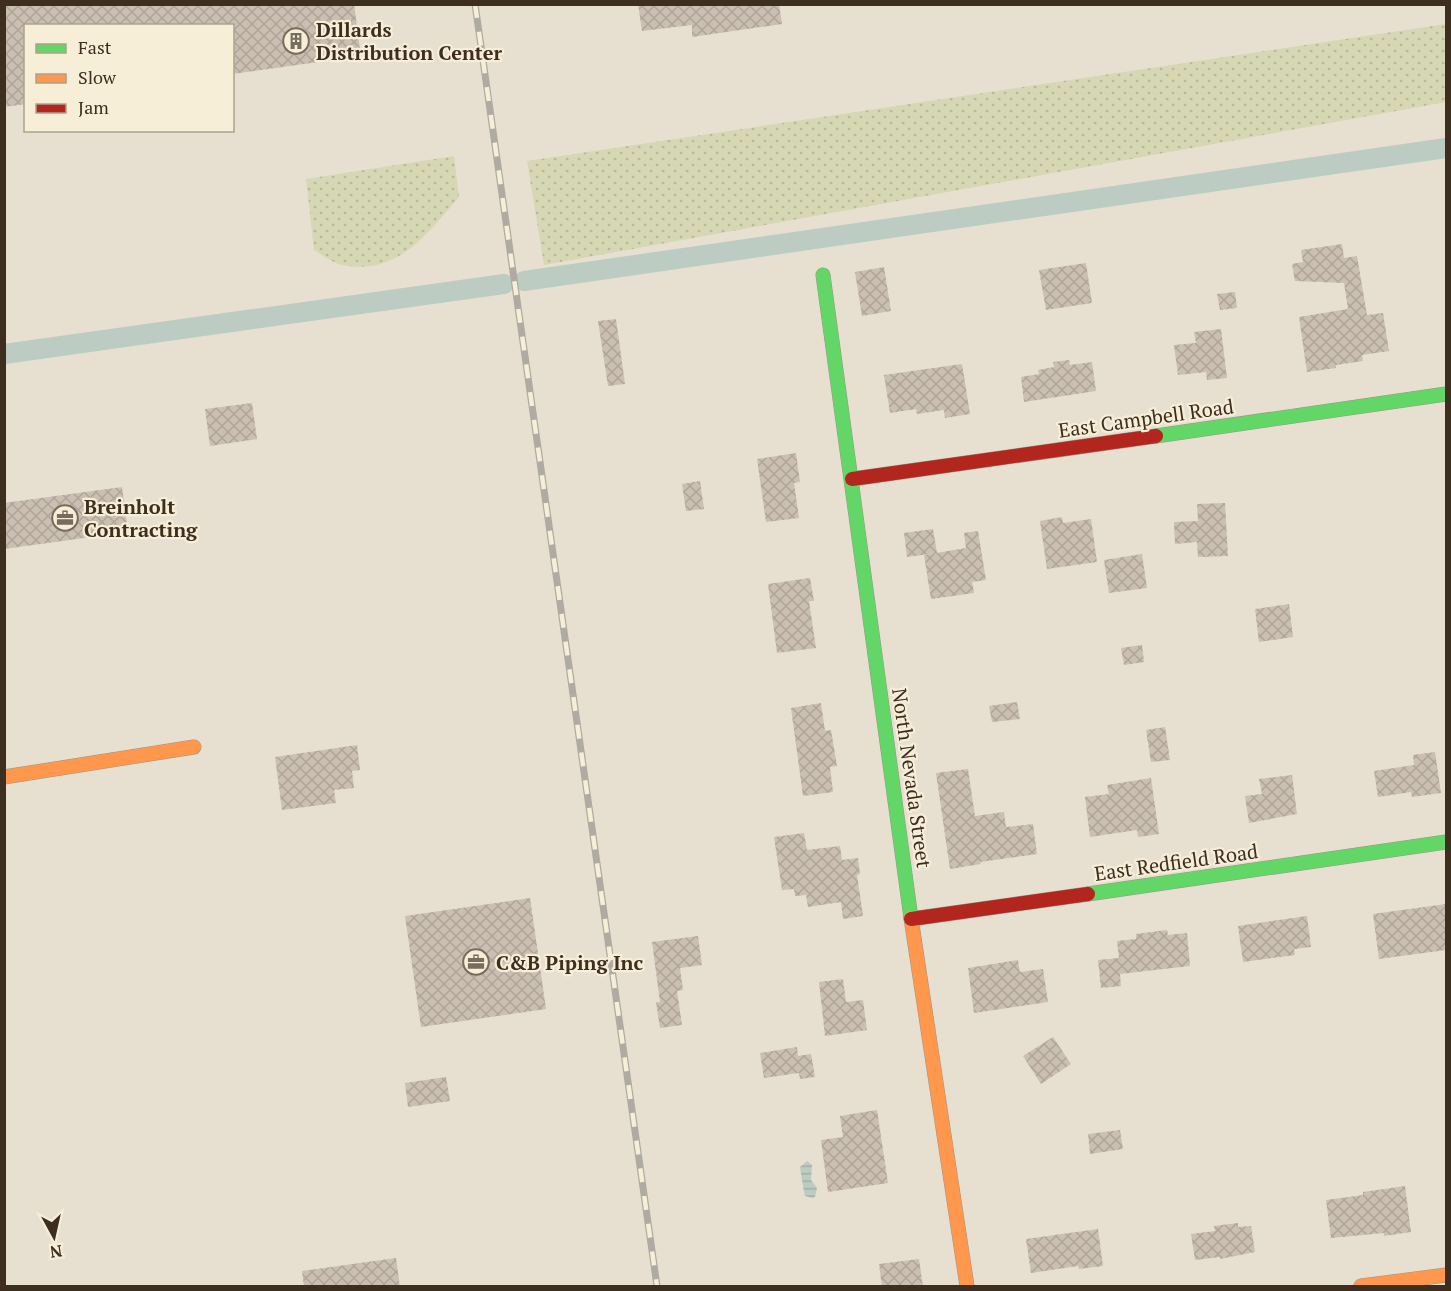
<svg xmlns="http://www.w3.org/2000/svg" width="1451" height="1291" font-family="'PT Serif',serif">
	<style>
		.park { fill: url(#park-dots) }
		.water { fill: url(#water-rules) }
		.lines { fill: none; stroke-linecap: round; stroke-linejoin: round }
		.canal { stroke: #bcccc2; stroke-width: 20 }
		.building { fill: url(#building-cross-hatch) }
		.fast-casing { stroke: #9c958a; stroke-width: 15 }
		.slow-casing { stroke: #9c958a; stroke-width: 15 }
		.jam-casing { stroke: #9c958a; stroke-width: 15 }
		.fast { stroke: #63d668; stroke-width: 14 }
		.slow { stroke: #ff974d; stroke-width: 14 }
		.jam { stroke: #b3261e; stroke-width: 14 }
		.rail-casing { stroke: #afaaa2; stroke-width: 7 }
		.rail { stroke: #f7eed8; stroke-width: 4.5; stroke-dasharray: 14; stroke-linecap: butt }
		.labels { text-anchor: middle; dominant-baseline: central; stroke-width: 4.5; stroke-linejoin: round; paint-order: stroke }
		.poi-label { font-size: 20px; font-weight: bold; fill: #3d2e20; stroke: #f7eed8; text-anchor: start }
		.street-label { font-size: 20px; fill: #3d2e20; stroke: #f7eed8 }
	</style>
	<defs>
		<pattern id="park-dots" width="8" height="8" patternUnits="userSpaceOnUse" patternTransform="scale(1.5)"><rect width="8" height="8" fill="#d6d7b3"/><path d="M2 2h.1M6 6h.1" fill="none" stroke="#b9b99a" stroke-width="1.8" stroke-linecap="round"/></pattern>
		<pattern id="water-rules" width="6" height="5" patternUnits="userSpaceOnUse" patternTransform="scale(1.5)"><rect width="6" height="5" fill="#bcccc2"/><path d="M0 2.5h6" fill="none" stroke="#a2b0a6"/></pattern>
		<pattern id="building-cross-hatch" width="8" height="8" patternUnits="userSpaceOnUse" patternTransform="scale(1.5)"><rect width="8" height="8" fill="#cbbfb2"/><path d="M0 0l8 8M0 8l8-8" fill="none" stroke="#afa499"/></pattern>
	</defs>
	<rect width="100%" height="100%" fill="#e7e0d1"/>
	<!-- park -->
	<g class="park">
		<polygon points="1446,24 1446,102 544,265 527,161"/>
		<path d="M454,156l5,41c-32,37 -61,79 -117,68 -9,-2 -20,-10 -28,-15l-8,-71z"/>
	</g>
	<!-- water -->
	<polygon class="water" points="807,1161 812,1165 811,1180 817,1188 815,1197 812,1198 805,1196 804,1192 800,1167"/>
	<g class="lines">
		<!-- canal -->
		<g class="canal">
			<polyline points="524,281 1446,148"/>
			<polyline points="4,354 504,284"/>
		</g>
	</g>
	<!-- building -->
	<g class="building">
		<polygon points="4,4 354,4 361,56 232,74 232,26 26,26 26,104 4,107"/>
		<polygon points="638,4 779,4 782,24 692,37 692,25 642,31"/>
		<polygon points="1342,244 1344,258 1357,256 1367,315 1383,313 1389,351 1362,355 1363,361 1336,365 1336,368 1307,372 1299,317 1348,309 1344,283 1295,281 1292,264 1303,262 1301,250"/>
		<polygon points="1086,263 1092,303 1046,310 1039,270"/>
		<polygon points="884,267 891,311 862,316 855,272"/>
		<polygon points="1235,292 1237,308 1220,310 1217,294"/>
		<polygon points="616,319 625,384 608,386 598,321"/>
		<polygon points="1221,329 1227,378 1207,380 1206,372 1178,375 1174,345 1196,343 1194,332"/>
		<polygon points="1069,360 1070,365 1092,362 1096,391 1024,402 1021,377 1039,374 1038,370 1054,367 1053,362"/>
		<polygon points="962,364 970,414 945,418 944,410 917,414 916,409 890,413 884,375"/>
		<polygon points="252,403 257,439 210,446 205,409"/>
		<polygon points="796,453 800,482 794,483 799,518 766,522 757,459"/>
		<polygon points="700,481 704,509 686,511 682,484"/>
		<polygon points="122,487 128,532 4,549 4,503"/>
		<polygon points="1225,503 1228,556 1198,557 1197,542 1175,544 1174,522 1198,521 1197,504"/>
		<polygon points="1062,517 1063,523 1091,519 1097,562 1047,569 1040,521"/>
		<polygon points="933,529 937,553 907,557 904,533"/>
		<polygon points="978,531 986,580 972,582 974,593 931,599 924,555 966,548 964,533"/>
		<polygon points="1142,554 1147,588 1109,593 1104,560"/>
		<polygon points="810,578 814,601 809,601 816,648 777,653 768,584"/>
		<polygon points="1289,604 1293,637 1259,642 1255,609"/>
		<polygon points="1142,645 1144,662 1124,665 1121,648"/>
		<polygon points="1017,702 1020,719 992,722 989,706"/>
		<polygon points="821,703 825,731 831,730 837,766 830,767 833,792 803,796 791,708"/>
		<polygon points="1165,727 1170,760 1151,762 1146,730"/>
		<polygon points="357,745 360,770 352,771 354,788 334,790 336,803 282,810 275,757"/>
		<polygon points="1435,752 1441,793 1412,797 1411,792 1378,797 1374,771 1414,765 1413,755"/>
		<polygon points="968,769 975,816 1004,812 1006,827 1033,824 1037,854 980,862 981,864 950,869 936,773"/>
		<polygon points="1292,775 1297,814 1249,823 1245,796 1262,794 1259,779"/>
		<polygon points="1151,778 1159,834 1138,837 1137,830 1090,837 1085,797 1109,794 1107,785"/>
		<polygon points="804,833 807,850 840,846 842,860 858,858 860,874 857,875 863,916 843,919 841,902 808,907 806,895 795,896 794,889 782,890 774,837"/>
		<polygon points="530,898 546,1009 421,1027 405,916"/>
		<polygon points="1446,904 1446,950 1379,959 1373,914"/>
		<polygon points="1307,916 1311,947 1294,949 1295,955 1243,962 1238,926"/>
		<polygon points="1167,930 1168,935 1187,933 1190,966 1120,974 1121,986 1101,988 1098,960 1119,958 1117,941 1136,939 1136,934"/>
		<polygon points="698,936 702,965 680,968 683,990 677,991 682,1025 660,1028 656,1002 660,1002 652,942"/>
		<polygon points="1018,960 1020,972 1043,969 1048,1002 974,1013 968,968"/>
		<polygon points="843,979 846,1002 863,1000 867,1030 825,1036 819,982"/>
		<polygon points="1053,1037 1071,1064 1041,1084 1023,1056"/>
		<polygon points="797,1047 798,1056 811,1054 815,1077 800,1079 799,1073 764,1078 760,1053"/>
		<polygon points="446,1077 450,1101 408,1107 405,1083"/>
		<polygon points="877,1110 888,1183 828,1192 821,1140 843,1137 840,1116"/>
		<polygon points="1120,1130 1123,1149 1090,1154 1088,1134"/>
		<polygon points="1405,1186 1411,1232 1384,1236 1384,1233 1331,1238 1326,1200 1363,1195 1363,1192"/>
		<polygon points="1238,1223 1238,1227 1251,1226 1255,1252 1220,1259 1220,1257 1195,1260 1191,1234 1215,1231 1214,1226"/>
		<polygon points="1098,1229 1103,1266 1079,1269 1078,1266 1031,1273 1026,1239"/>
		<polygon points="396,1258 400,1287 304,1287 302,1271"/>
		<polygon points="919,1259 923,1287 882,1287 879,1264"/>
	</g>
	<g class="lines">
		<!-- fast casing -->
		<g class="fast-casing">
			<g id="fast">
				<polyline points="823,275 911,918"/>
				<polyline points="1156,436 1446,394"/>
				<polyline points="1088,894 1446,842"/>
			</g>
		</g>
		<!-- slow casing -->
		<g class="slow-casing">
			<g id="slow">
				<polyline points="4,777 194,747"/>
				<polyline points="911,918 967,1286"/>
				<polyline points="1361,1286 1446,1275"/>
			</g>
		</g>
		<!-- jam casing -->
		<g class="jam-casing">
			<g id="jam">
				<polyline points="852,479 1156,436"/>
				<polyline points="911,919 1088,894"/>
			</g>
		</g>
		<!-- fast -->
		<use href="#fast" class="fast"/>
		<!-- slow -->
		<use href="#slow" class="slow"/>
		<!-- jam -->
		<use href="#jam" class="jam"/>
		<!-- rail casing -->
		<g class="rail-casing">
			<polyline id="rail" points="475,4 657,1286"/>
		</g>
		<!-- rail -->
		<use href="#rail" class="rail"/>
	</g>
	<!-- icons -->
	<defs>
		<g id="building-ring" transform="scale(1.35)"><circle r="9.5" fill="#f7eed8" stroke="#786c5e" stroke-width="1.5"/><path d="M-4-6H4V6H1V3H-1V6H-4ZM-2.5-4.3h1.7v1.8h-1.7ZM.8-4.3h1.7v1.8H.8ZM-2.5-1h1.7V.8h-1.7ZM.8-1h1.7V.8H.8Z" fill="#786c5e"/></g>
		<g id="office-ring" transform="scale(1.35)"><circle r="9.5" fill="#f7eed8" stroke="#786c5e" stroke-width="1.5"/><path d="M-6-3h4V-5.5h4V-3h4V5H-6ZM-1-4.5V-3h2v-1.5ZM-6 0V1H6V0Z" fill="#786c5e"/></g>
	</defs>
	<g fill-rule="evenodd">
		<use href="#building-ring" x="296" y="41"/>
		<use href="#office-ring" x="65" y="518"/>
		<use href="#office-ring" x="476" y="962"/>
	</g>
	<g class="labels">
		<!-- poi labels -->
		<g class="poi-label">
			<text x="316" y="29">Dillards<tspan x="316" dy="23">Distribution Center</tspan></text>
			<text x="84" y="506">Breinholt<tspan x="84" dy="23">Contracting</tspan></text>
			<text x="496" y="962">C&amp;B Piping Inc</text>
		</g>
		<!-- street labels -->
		<g class="street-label">
			<text transform="translate(1146 418) rotate(-8)">East Campbell Road</text>
			<text transform="translate(912 778) rotate(82)">North Nevada Street</text>
			<text transform="translate(1176 862) rotate(-8)">East Redfield Road</text>
		</g>
	</g>
	<!-- border -->
	<rect width="1451" height="1291" fill="none" stroke="#3d2e20" stroke-width="12"/>
	<!-- legend -->
	<rect x="24" y="24" width="210" height="108" fill="#f7eed8" stroke="#ada18e" stroke-width="1.5"/>
	<rect x="36" y="44" width="30" height="9" fill="#63d668" stroke="#ada18e" stroke-width="1.5"/>
	<text x="78" y="54" font-size="18" fill="#3d2e20">Fast</text>
	<rect x="36" y="74" width="30" height="9" fill="#ff974d" stroke="#ada18e" stroke-width="1.5"/>
	<text x="78" y="84" font-size="18" fill="#3d2e20">Slow</text>
	<rect x="36" y="104" width="30" height="9" fill="#b3261e" stroke="#ada18e" stroke-width="1.5"/>
	<text x="78" y="114" font-size="18" fill="#3d2e20">Jam</text>
	<!-- north arrow -->
	<g transform="translate(54 1237) rotate(172)" stroke="#f7eed8" stroke-width="4.5" paint-order="stroke">
	<path d="M0-4.5L10 22L0 15L-10 22Z" fill="#3d2e20"/>
	<text y="-9" font-size="16" font-weight="bold" text-anchor="middle" fill="#3d2e20">N</text>
	</g>
</svg>
